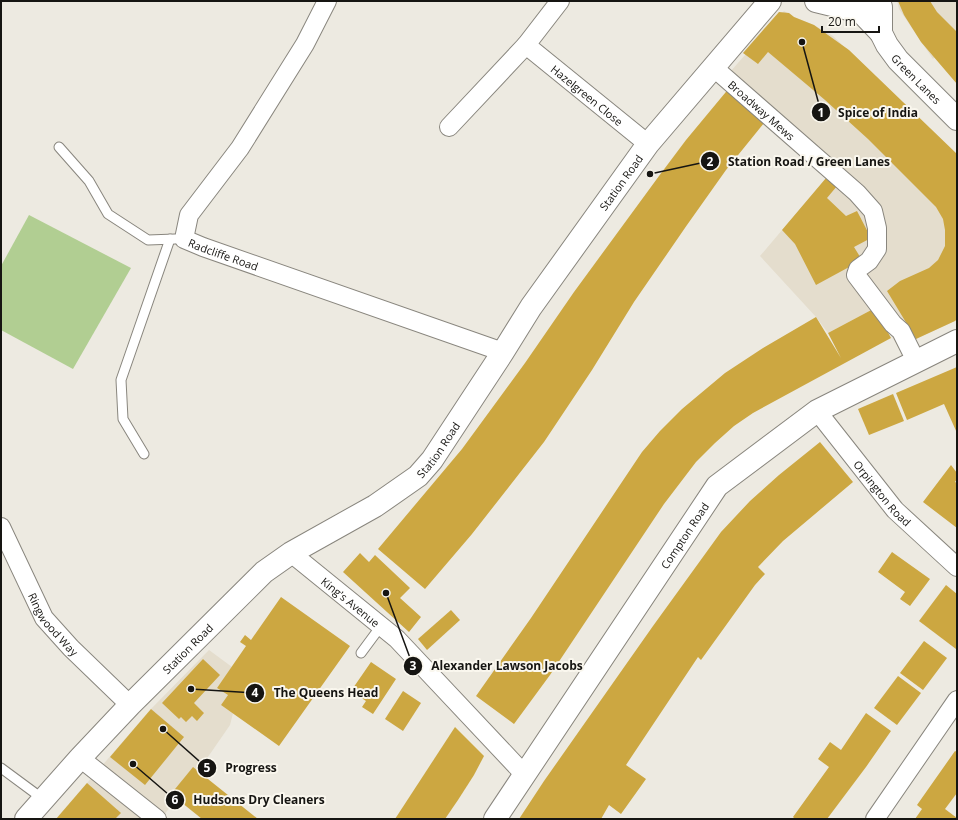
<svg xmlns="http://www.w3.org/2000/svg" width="958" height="820" font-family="'Open Sans',sans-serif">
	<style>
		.built { fill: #e4ddcd }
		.pitch { fill: #b1ce92 }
		.building { fill: #cca741 }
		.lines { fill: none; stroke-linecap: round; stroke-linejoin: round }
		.lane-casing { stroke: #89867e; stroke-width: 11 }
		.street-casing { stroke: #89867e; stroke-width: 20 }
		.secondary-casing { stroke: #89867e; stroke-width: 24 }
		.primary-casing { stroke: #89867e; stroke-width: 24 }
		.lane { stroke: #fff; stroke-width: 9 }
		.street { stroke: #fff; stroke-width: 18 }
		.secondary { stroke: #fff; stroke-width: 22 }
		.primary { stroke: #fff; stroke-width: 22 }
		.labels { text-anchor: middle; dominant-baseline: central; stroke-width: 4; stroke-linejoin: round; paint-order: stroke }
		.street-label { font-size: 11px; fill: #161512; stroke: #faf7ee }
		.leader { fill: none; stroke: #161512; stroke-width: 1.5 }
		.callout-dot { fill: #161512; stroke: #faf7ee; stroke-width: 1.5 }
		.mark-label { font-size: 12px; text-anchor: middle; font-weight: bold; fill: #fff }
		.callout-label { font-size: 12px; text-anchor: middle; font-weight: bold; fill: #161512; stroke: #faf7ee; stroke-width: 4; stroke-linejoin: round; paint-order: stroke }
	</style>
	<rect width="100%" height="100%" fill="#edeae1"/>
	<!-- built -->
	<g class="built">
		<polygon points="897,1 957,1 957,31 933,59 899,9"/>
		<polygon points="784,11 794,17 814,25 833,36 957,155 957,320 898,347 875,308 828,333 816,317 760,256 832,171 730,72"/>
		<polygon points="209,650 232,667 217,688 228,695 221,705 233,713 230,725 210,754 161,819 56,819 151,709"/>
	</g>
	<!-- pitch -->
	<polygon class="pitch" points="29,215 131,268 73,369 1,330 1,266"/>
	<!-- building -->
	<g class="building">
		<polygon points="898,1 930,1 937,12 957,32 957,84 921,42 904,15"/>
		<polygon points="779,12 789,13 794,17 814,25 849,50 957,154 957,319 955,321 916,339 887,291 900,281 929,268 938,260 945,246 945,230 943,219 936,207 868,139 825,100 768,52 758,64 743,53"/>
		<polygon points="730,87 768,118 726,170 687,225 634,302 592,370 544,442 472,534 425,589 378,549 462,449 525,363 574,292 659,176 686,140"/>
		<polygon points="832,171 842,180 827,198 846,216 857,211 871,238 854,247 862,260 816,285 795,244 782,230"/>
		<polygon points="875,308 891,338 753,413 734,426 715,443 696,462 664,504 550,675 514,724 476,696 531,618 642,452 660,431 682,409 725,373 763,348 816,317 841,358 828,333"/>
		<polygon points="957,367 957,433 944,404 907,420 896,393"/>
		<polygon points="893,394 904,421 869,435 858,409"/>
		<polygon points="820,442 853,482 783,541 758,567 765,574 755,585 701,660 698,657 626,765 646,779 621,814 609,805 601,819 519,819 544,781 653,626 721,532 750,501 779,475"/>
		<polygon points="951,465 957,473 957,479 955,482 957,483 957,528 923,502"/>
		<polygon points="892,552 930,579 910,606 900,599 905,592 878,572"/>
		<polygon points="360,553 369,562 375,555 410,588 400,598 421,617 409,632 343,572"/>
		<polygon points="946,585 957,594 957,648 956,649 919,621"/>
		<polygon points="281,597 350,646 279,746 221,705 228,695 217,688 246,646 240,642 245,635 251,640"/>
		<polygon points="451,610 460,620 427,650 418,639"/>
		<polygon points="924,641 947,658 923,690 900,673"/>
		<polygon points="203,659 220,675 194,703 204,713 197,721 192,716 186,722 181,717 179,719 162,703"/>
		<polygon points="371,662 396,679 373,714 362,707 366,701 351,691"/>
		<polygon points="898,676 921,693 897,725 874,708"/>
		<polygon points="403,691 421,703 403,731 385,719"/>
		<polygon points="151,709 184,737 145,785 110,757"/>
		<polygon points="866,713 891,731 866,767 827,819 795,819 793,817 829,767 818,759 830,742 841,750"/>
		<polygon points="455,727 484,756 474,775 458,800 445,819 395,819"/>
		<polygon points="955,751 957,752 957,793 945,809 957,818 957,819 915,819 922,809 917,805"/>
		<polygon points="193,767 258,819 202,819 171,794"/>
		<polygon points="87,783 121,813 115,819 56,819"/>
	</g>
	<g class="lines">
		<!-- lane casing -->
		<g class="lane-casing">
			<g id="lane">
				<polyline points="59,147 89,181 108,214 148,240 175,239"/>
				<polyline points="144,454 123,419 121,380 170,239"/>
				<polyline points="361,653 381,626"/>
				<polyline points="1,768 43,799"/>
			</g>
		</g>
		<!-- street casing -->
		<g class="street-casing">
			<g id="street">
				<path id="s1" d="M327,1l-22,43 -65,104 -51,67 -5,24 19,8 300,105"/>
				<path id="s2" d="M526,45l122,99"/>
				<path id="s3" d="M713,67l144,126 16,18 4,17v21l-8,12 -11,8 -2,6 37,49 8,7 15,30"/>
				<polyline points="449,127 526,45 560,1"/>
				<path id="s4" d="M817,411l78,99 62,57"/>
				<path id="s5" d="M1,527l43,91 27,30 59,57"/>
				<path id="s6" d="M291,553l106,86 127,135"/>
				<polyline points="80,758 157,819"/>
				<polyline points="875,819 957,700"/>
			</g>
		</g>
		<!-- secondary casing -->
		<g class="secondary-casing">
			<g id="secondary">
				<polyline points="816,1 861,12"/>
				<path id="s7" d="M26,819l54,-61 50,-53 134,-133 27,-19 84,-47 43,-30 14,-16 71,-108 28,-45 117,-163 122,-143"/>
				<path id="s8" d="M495,819l222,-333 100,-75 140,-70"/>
			</g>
		</g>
		<!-- primary casing -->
		<g class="primary-casing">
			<g id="primary">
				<path id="s9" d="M857,1l4,11 20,21 6,12 11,15 59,59"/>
				<polyline points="879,1 881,7 881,33"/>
			</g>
		</g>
		<!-- lane -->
		<use href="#lane" class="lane"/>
		<!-- street -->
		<use href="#street" class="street"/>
		<!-- secondary -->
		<use href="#secondary" class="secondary"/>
		<!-- primary -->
		<use href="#primary" class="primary"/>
	</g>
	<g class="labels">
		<!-- street labels -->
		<g class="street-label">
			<text stroke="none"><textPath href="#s9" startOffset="99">Green Lanes</textPath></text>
			<text stroke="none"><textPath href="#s2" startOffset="79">Hazelgreen Close</textPath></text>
			<text stroke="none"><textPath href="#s3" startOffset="65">Broadway Mews</textPath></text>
			<text stroke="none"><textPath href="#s7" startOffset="882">Station Road</textPath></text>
			<text stroke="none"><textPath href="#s1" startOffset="322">Radcliffe Road</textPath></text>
			<text stroke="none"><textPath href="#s7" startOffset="558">Station Road</textPath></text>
			<text stroke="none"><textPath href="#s4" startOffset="105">Orpington Road</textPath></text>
			<text stroke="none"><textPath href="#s8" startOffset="341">Compton Road</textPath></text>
			<text stroke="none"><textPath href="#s6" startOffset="77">King's Avenue</textPath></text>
			<text stroke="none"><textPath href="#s5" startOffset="111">Ringwood Way</textPath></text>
			<text stroke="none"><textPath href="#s7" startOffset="235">Station Road</textPath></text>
		</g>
	</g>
	<!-- callouts -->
	<path class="leader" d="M802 42L821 112M650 174L710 161M386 593L413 666M191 689L255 693M163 729L207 768M133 764L175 800"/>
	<g class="callout-dot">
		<circle cx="802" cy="42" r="4"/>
		<circle cx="650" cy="174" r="4"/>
		<circle cx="386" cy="593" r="4"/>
		<circle cx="191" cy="689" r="4"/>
		<circle cx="163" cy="729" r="4"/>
		<circle cx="133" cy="764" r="4"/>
		<circle cx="821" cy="112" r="10"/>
		<circle cx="710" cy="161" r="10"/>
		<circle cx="413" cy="666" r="10"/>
		<circle cx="255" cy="693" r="10"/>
		<circle cx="207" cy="768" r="10"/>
		<circle cx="175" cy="800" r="10"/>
	</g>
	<g class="mark-label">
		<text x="821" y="117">1</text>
		<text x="710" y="166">2</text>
		<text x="413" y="670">3</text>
		<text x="255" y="697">4</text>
		<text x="207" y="772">5</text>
		<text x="175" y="804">6</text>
	</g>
	<g class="callout-label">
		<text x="878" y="117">Spice of India</text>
		<text x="809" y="166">Station Road / Green Lanes</text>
		<text x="507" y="670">Alexander Lawson Jacobs</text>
		<text x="326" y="697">The Queens Head</text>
		<text x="251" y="772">Progress</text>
		<text x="259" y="804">Hudsons Dry Cleaners</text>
	</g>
	<!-- border -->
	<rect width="958" height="820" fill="none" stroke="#161512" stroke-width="4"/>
	<!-- scale -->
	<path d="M822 26v6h57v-6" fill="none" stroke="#161512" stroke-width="2"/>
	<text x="828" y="26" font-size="12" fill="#161512" stroke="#faf7ee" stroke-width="3" paint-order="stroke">20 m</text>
</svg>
